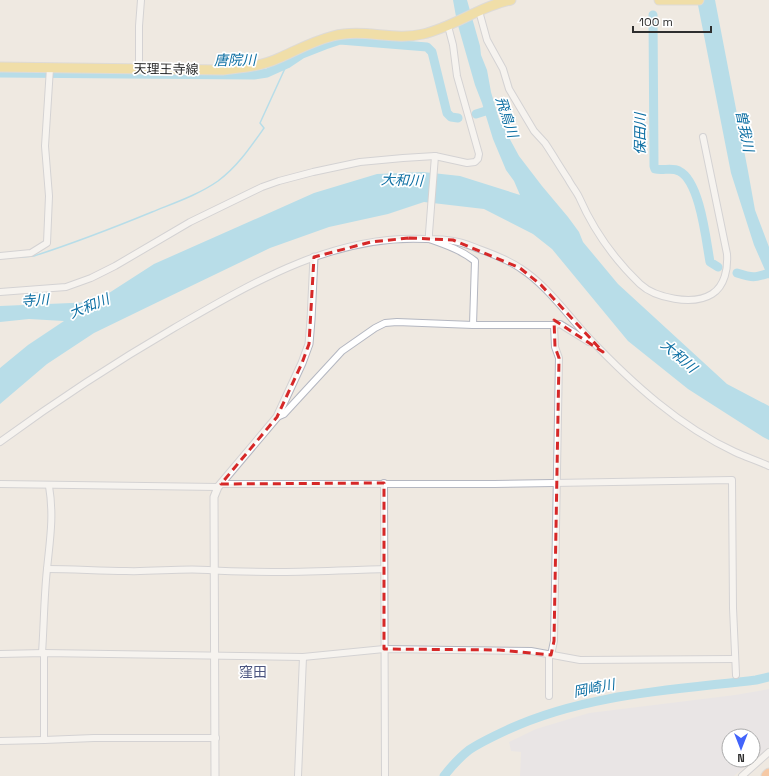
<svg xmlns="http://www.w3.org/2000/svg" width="769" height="776" font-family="'Space Grotesk','Noto Sans JP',sans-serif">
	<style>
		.industrial { fill: #e3e1e8; fill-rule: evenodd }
		.water { fill: #75cff0 }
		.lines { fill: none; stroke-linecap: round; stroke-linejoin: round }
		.stream { stroke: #75cff0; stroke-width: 1.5 }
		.river { stroke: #75cff0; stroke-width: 9 }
		.minor-casing { stroke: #b4b7c1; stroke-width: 8 }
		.tertiary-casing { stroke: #b4b7c1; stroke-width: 9 }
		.primary-casing { stroke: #c9c9c9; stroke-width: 11 }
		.motorway-casing { stroke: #c9c9c9; stroke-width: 13 }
		.minor { stroke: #fff; stroke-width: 6 }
		.tertiary { stroke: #fff; stroke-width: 7 }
		.primary { stroke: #f2d163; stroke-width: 9 }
		.motorway { stroke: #ffa35c; stroke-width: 11 }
		.marked { fill: none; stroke: #d62828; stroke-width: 3; stroke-dasharray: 8 5; stroke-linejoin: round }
		.labels { text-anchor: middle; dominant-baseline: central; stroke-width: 3.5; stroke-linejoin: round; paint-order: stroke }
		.street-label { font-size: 13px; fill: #2e2e2e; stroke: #fff }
		.water-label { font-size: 14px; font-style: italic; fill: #0d6fa3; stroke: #fff }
		.neighbourhood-label { font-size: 14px; fill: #4d5680; stroke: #fff }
	</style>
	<rect width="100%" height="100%" fill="#efe9e1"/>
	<!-- industrial -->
	<path class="industrial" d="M769,689v58l-35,29h-214l1,-24 -10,-1 -2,-9 27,-13 53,-16 146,-18zM729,736h24v24h-24z"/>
	<!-- water -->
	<g class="water">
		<polygon points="453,0 467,0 480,46 481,55 487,70 491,92 499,119 519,156 542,186 568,217 579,232 583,242 618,284 727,384 769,406 769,440 763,437 688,389 628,341 552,249 533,234 484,209 424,202 388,214 329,227 270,248 162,300 94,333 47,364 0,404 0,368 28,345 64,321 29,319 0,322 0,306 95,302 154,264 314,193 377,174 423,172 460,176 520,195 514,181 506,170 493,139 482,103 475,85 457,22"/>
		<polygon points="697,0 715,0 748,171 755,210 769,247 769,279 754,245 731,173"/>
	</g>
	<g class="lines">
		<!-- stream -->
		<path class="stream" d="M21,257l13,-1c40,-13 79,-28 118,-44 22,-9 46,-17 66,-31 19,-14 32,-33 46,-53l-4,-5 27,-59"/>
		<!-- river -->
		<g class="river">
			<path d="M653,15l1,151 1,3c8,2 17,-2 24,2 21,10 27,69 31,91l8,5"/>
			<polyline points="0,73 254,75 267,73 287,64 302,54 325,45 340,40 427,47 432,52 447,113 451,117 458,118"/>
			<polyline points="476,114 489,110"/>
			<path d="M737,273c16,5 17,5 32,0"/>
			<path d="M444,776c7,-9 16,-19 25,-26 12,-8 25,-14 38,-20 77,-36 165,-40 249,-50l13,-3"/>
		</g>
		<!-- minor casing -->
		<g class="minor-casing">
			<g id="minor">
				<path d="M479,11l8,29 16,29 6,20 25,42 11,12c8,12 15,24 23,36 3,6 8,12 11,18 14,32 36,63 61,87 15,14 53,22 72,10 13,-8 16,-26 15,-40l-24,-117"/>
				<polyline points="139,69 139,26 141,0"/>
				<path d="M435,156l-6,77v6c17,6 32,11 46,22l-2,64"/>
				<polyline points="0,256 31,253 47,243 49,196 45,146 50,68"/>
				<polyline points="0,292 66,287 91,278 115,266 190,222 262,187 279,181 313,172 360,162 403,158 435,156 467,163 475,162 478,159 479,154 457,76 453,45 448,26"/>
				<polyline points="277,417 284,414 342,351 375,328 385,323 397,322 473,325 554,325 560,324 589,342"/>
				<path d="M0,442c56,-41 114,-79 174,-114 78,-45 159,-94 252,-89 9,0 19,0 27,2 9,1 18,5 26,8 14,5 29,11 41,19 27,17 48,48 70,71 42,44 89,87 145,113 11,5 23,9 34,14"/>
				<polyline points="384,483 385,776"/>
				<polyline points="0,484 218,487"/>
				<polyline points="221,484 494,484 732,480 733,608 736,675"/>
				<path d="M47,569c27,0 53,2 79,2 27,1 55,-3 82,-1 59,4 118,1 176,-1"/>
				<path d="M42,653c2,-28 2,-56 5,-84 3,-30 7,-53 2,-83"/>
				<polyline points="0,654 44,653 303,657 384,649 531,651 580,660 735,659"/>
				<polyline points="549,654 549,696"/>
				<polyline points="551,655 554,641 559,358 555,347 554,325"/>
				<polyline points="44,740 44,653"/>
				<polyline points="0,741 44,740 94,738 216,738"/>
				<polyline points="298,776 303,657"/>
				<polyline points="742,776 769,752"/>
			</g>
		</g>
		<!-- tertiary casing -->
		<g class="tertiary-casing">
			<polyline id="tertiary" points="215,776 214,497 218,487 277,417 302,363 309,344 311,320 314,257"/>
		</g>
		<!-- primary casing -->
		<g class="primary-casing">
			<g id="primary">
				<polyline points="659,0 699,0"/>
				<path d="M0,67l223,3c19,-2 39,-4 56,-12 18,-8 34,-17 54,-22 30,-8 60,5 90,-2 31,-7 57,-28 88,-34"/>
			</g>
		</g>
		<!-- motorway casing -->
		<g class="motorway-casing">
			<polyline id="motorway" points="767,776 769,774"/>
		</g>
		<!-- minor -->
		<use href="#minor" class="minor"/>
		<!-- tertiary -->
		<use href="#tertiary" class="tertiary"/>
		<!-- primary -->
		<use href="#primary" class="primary"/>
		<!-- motorway -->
		<use href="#motorway" class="motorway"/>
	</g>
	<!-- marked area -->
	<path d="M0 0H769V776H0ZM409,238l44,2 67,28 21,17 62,67 -49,-32 1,27 4,11 -5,283 -3,14 -52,-5 -115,-1v-166l-163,1 56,-67 25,-54 7,-19 5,-87 57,-15z" fill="#efe9e1" fill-opacity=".55" fill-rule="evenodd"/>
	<path class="marked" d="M409,238l44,2 67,28 21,17 62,67 -49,-32 1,27 4,11 -5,283 -3,14 -52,-5 -115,-1v-166l-163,1 56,-67 25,-54 7,-19 5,-87 57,-15z"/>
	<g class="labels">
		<!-- street labels -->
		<g class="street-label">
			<text transform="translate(166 69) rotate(1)">天理王寺線</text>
		</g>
		<!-- water labels -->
		<g class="water-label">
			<text transform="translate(235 60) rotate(-1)">唐院川</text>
			<text transform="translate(507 117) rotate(72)">飛鳥川</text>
			<text transform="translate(745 131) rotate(79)">曽我川</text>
			<text transform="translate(640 134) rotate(-90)">保田川</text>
			<text transform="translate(402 180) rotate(2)">大和川</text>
			<text transform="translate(35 300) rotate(-4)">寺川</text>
			<text transform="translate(89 306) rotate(-22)">大和川</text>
			<text transform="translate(679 356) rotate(41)">大和川</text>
			<text transform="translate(594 688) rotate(-11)">岡崎川</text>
		</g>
		<!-- neighbourhood labels -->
		<g class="neighbourhood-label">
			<text x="253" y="672">窪田</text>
		</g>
	</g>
	<!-- north arrow -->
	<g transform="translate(741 748) rotate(180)"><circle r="19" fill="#ffffff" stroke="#ababab"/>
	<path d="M0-3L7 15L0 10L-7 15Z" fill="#4264fb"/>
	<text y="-6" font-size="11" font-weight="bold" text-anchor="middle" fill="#2e2e2e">N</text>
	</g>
	<!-- scale -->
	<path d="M633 26v6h78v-6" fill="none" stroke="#2e2e2e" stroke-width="2"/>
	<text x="639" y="26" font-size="12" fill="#2e2e2e" stroke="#ffffff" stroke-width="3" paint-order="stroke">100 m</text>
</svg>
